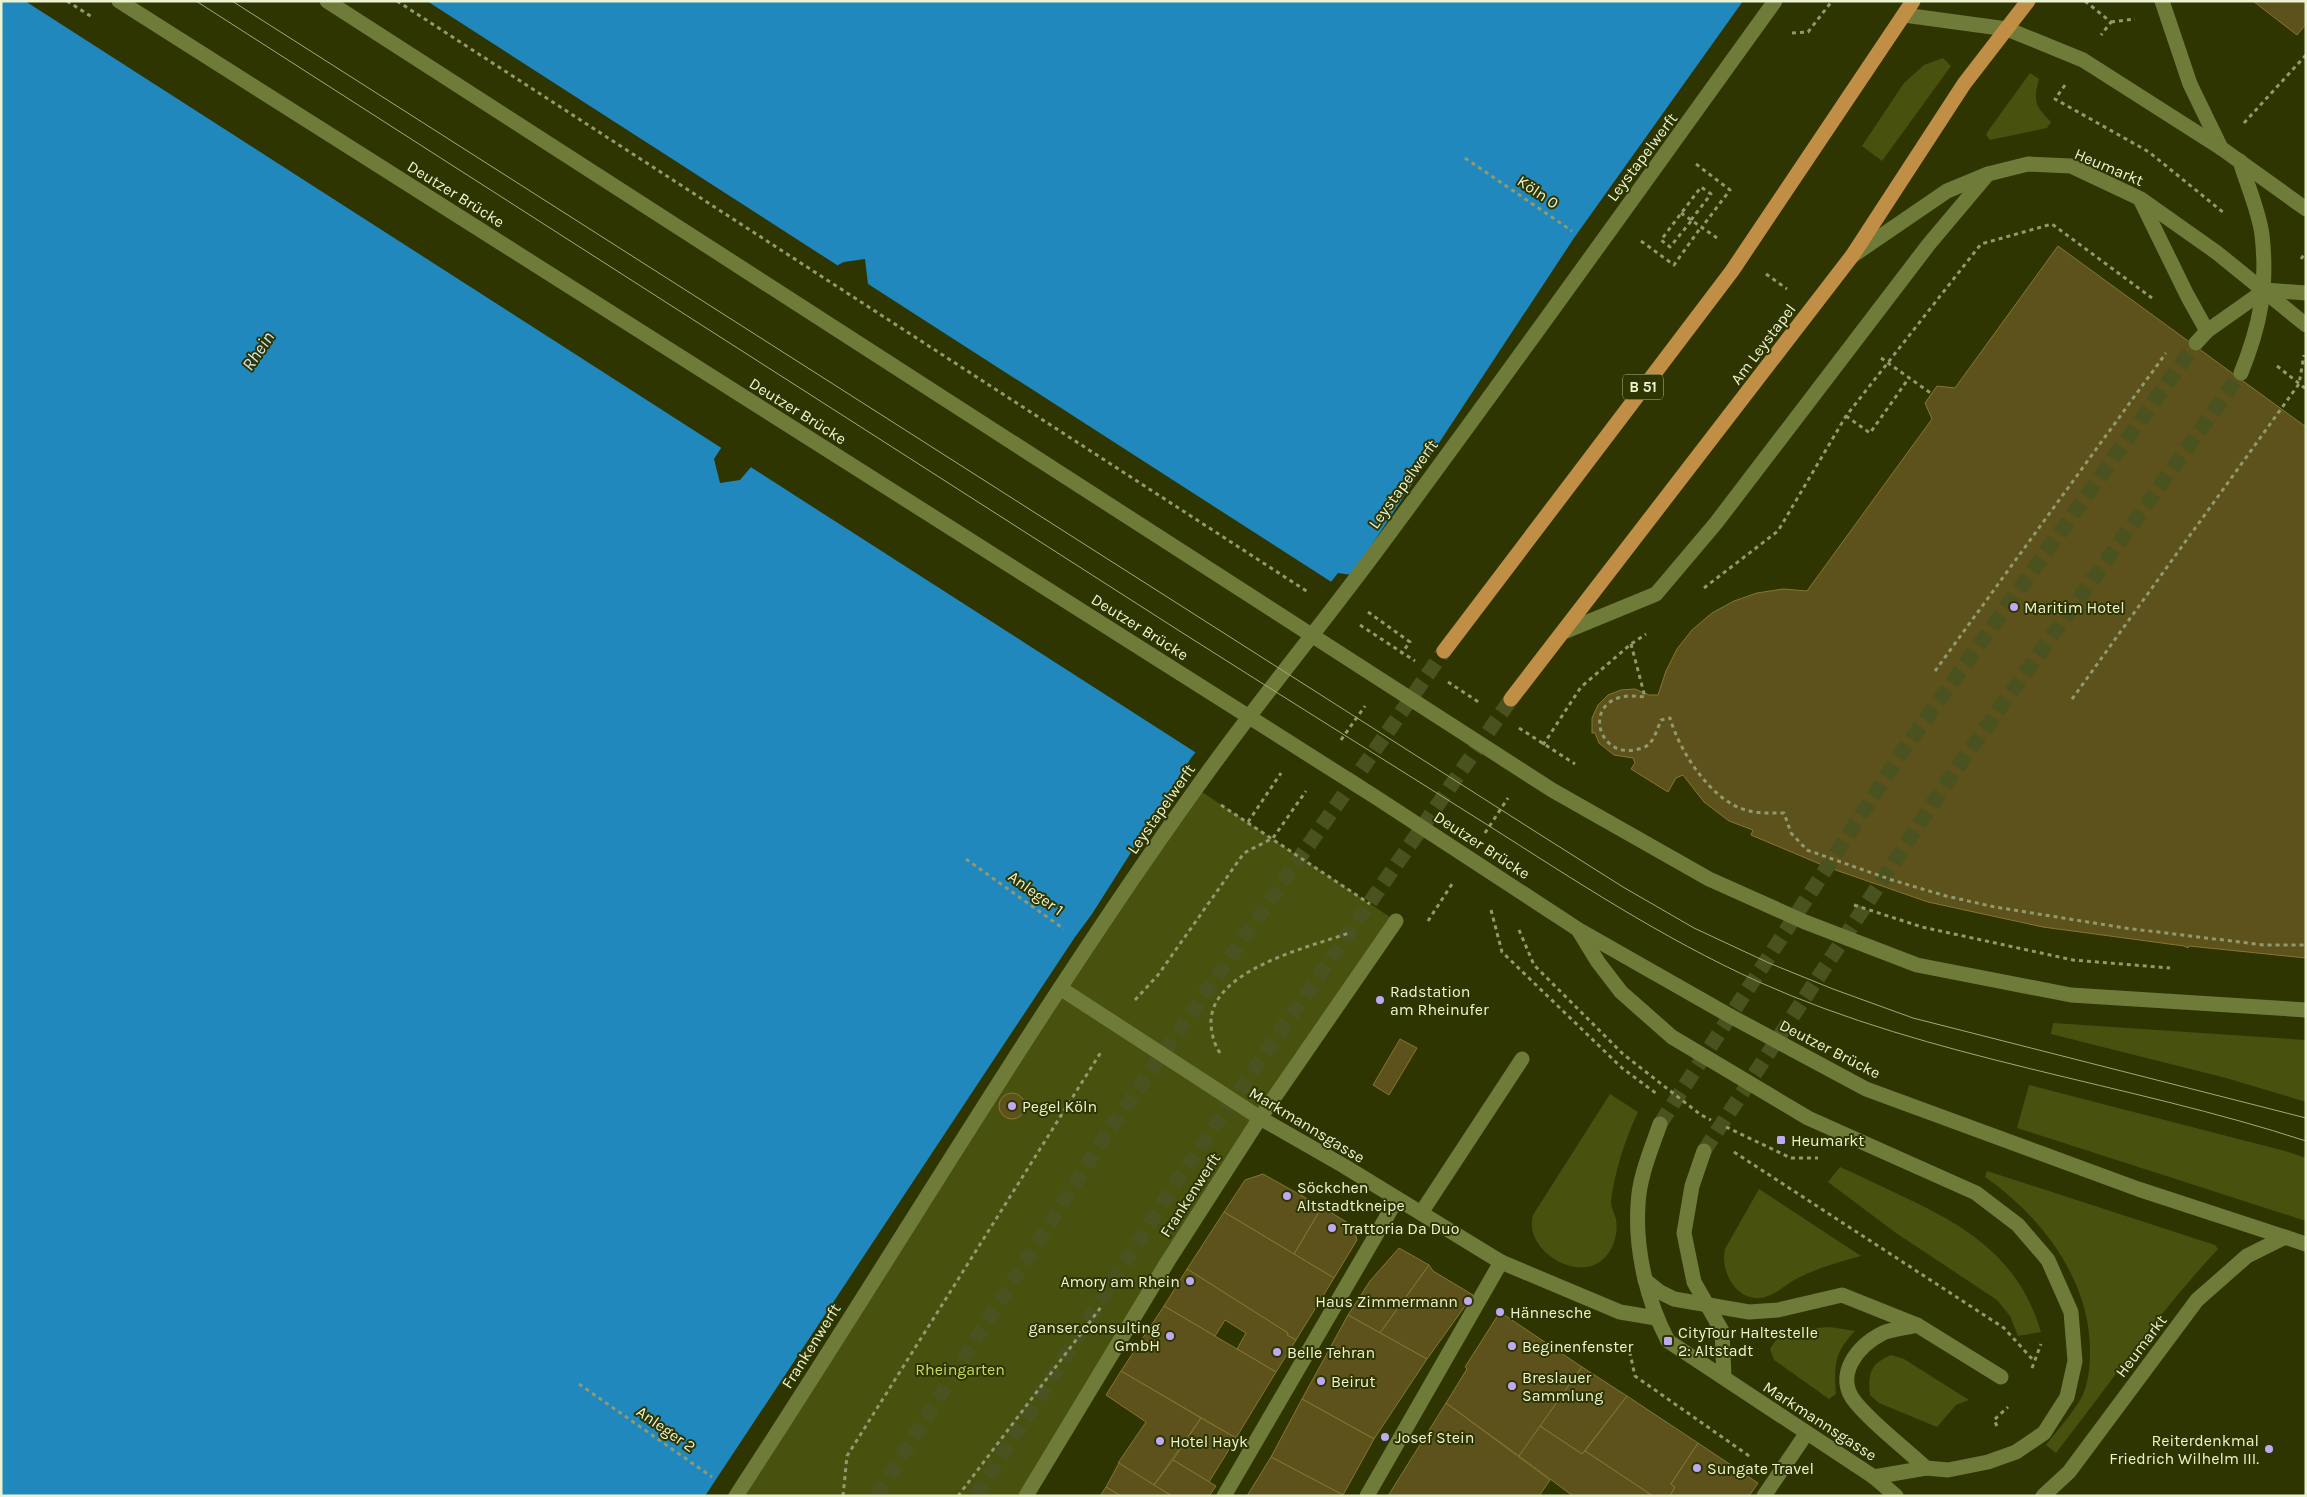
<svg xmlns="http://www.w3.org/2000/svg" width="2307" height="1497" font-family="Karla,sans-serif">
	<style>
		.green { fill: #48510e }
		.water { fill: #2088bd; fill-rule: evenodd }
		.pier { fill: #2e3500 }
		.building { fill: #5d521c; stroke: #857730 }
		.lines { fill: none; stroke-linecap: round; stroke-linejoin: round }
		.secondary-tunnel { stroke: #4a521f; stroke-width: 15; stroke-dasharray: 15 8; stroke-linecap: butt }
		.primary-tunnel { stroke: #4a521f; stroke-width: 15; stroke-dasharray: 15 8; stroke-linecap: butt }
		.path { stroke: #92996e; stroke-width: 3; stroke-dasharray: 4 4; stroke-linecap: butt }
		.lane { stroke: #6f7b38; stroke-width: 15 }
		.street { stroke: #6f7b38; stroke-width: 15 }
		.secondary { stroke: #6f7b38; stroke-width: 15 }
		.primary { stroke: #c18e46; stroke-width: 15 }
		.tram { stroke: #a1a87e; stroke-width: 1 }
		.poi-dot { fill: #bfa9f4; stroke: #2e3500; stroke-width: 2 }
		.labels { text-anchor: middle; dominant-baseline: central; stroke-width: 4; stroke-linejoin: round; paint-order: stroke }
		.shield { fill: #2e3500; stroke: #b3ba92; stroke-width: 1 }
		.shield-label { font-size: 15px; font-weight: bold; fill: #ecf3d1 }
		.street-label { font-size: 16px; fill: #ecf3d1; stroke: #2e3500 }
		.poi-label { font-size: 16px; fill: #ecf3d1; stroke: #2e3500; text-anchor: start }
		.park-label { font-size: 16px; fill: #c8dc60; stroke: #2e3500 }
		.water-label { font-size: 18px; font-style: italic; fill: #d1e6f5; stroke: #2e3500 }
	</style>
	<rect width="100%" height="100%" fill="#2e3500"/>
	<!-- green -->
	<g class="green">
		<polygon points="1943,58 1951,66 1882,161 1862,146 1904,83 1924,65"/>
		<path d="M2030,73l9,6c-6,22 -4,27 12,43l-4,6 -57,12 -4,-5 2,-4z"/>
		<polygon points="1196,788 1396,921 1260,1118 1026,1496 736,1496"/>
		<polygon points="2053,1023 2306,1040 2306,1102 2226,1078 2051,1034"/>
		<polygon points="2029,1085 2285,1151 2306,1158 2306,1221 2017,1128"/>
		<path d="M1610,1094l28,18c-13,28 -23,58 -27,89 0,6 3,12 5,18 2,13 -1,26 -9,36 -24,32 -85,-4 -74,-40z"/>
		<path d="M1840,1167c21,9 41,19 62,29 66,31 117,62 139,136l-23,4 -8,-20 -13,-16 -101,-67 -68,-51z"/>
		<path d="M1987,1171l228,74 3,4c-59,63 -109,136 -162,204l-10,-8c10,-13 33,-39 38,-53 5,-14 6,-27 6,-41 0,-72 -49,-135 -105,-174z"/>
		<path d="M1759,1189l102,67c-22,6 -43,12 -63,22 -10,5 -19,14 -30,18 -27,11 -49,-22 -43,-47z"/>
		<path d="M1830,1327l25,4c-21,22 -21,34 -19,63l-7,5 -55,-39 -4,-11c11,-22 39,-20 60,-22z"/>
		<path d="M1891,1355l13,4 65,41 -13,5 -19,22 -58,-24 -9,-8c-2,-22 0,-31 21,-40z"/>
	</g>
	<!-- water -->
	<path class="water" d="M1,1h1742l-169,237 -222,337 -14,-2 -147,185 -99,156 -17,23 -370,559h-704zM865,259l3,25 -117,183 -11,13 -20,3 -6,-24 124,-194 6,-3z"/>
	<!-- pier -->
	<g class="pier">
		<polygon points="25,1 427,1 840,267 723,449"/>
		<polygon points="865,282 1333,583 1198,754 749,466"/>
	</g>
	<!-- building -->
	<g class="building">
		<polygon points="2253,1 2306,1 2306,24 2297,35"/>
		<polygon points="2058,246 2306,427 2306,958 2189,946 2188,948 2184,946 2043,927 1928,902 1827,867 1751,835 1753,830 1729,821 1704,802 1683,775 1676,778 1668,792 1631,769 1635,763 1633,758 1614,755 1599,743 1595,733 1592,733 1592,718 1598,705 1608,695 1621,690 1635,689 1649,695 1658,695 1666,671 1677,649 1692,630 1712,613 1734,601 1757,593 1783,589 1807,591 1932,419 1925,403 1937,386 1955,388"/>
		<polygon points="1400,1039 1417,1048 1389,1095 1373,1085"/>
		<circle cx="1012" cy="1106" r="13"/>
		<polygon points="1263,1174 1322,1207 1294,1254 1224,1212 1245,1180"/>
		<polygon points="1322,1207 1353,1226 1357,1240 1334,1278 1294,1254"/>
		<polygon points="1224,1212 1334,1278 1296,1340 1287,1335 1288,1333 1187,1269"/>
		<polygon points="1399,1248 1429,1265 1380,1333 1348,1315 1370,1281"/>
		<polygon points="1429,1265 1433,1271 1473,1295 1427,1359 1380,1333"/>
		<polygon points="1187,1269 1288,1333 1287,1335 1296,1340 1276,1372 1237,1349 1246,1333 1225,1320 1215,1336 1164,1306"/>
		<polygon points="1164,1306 1276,1372 1236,1438 1121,1371"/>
		<polygon points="1500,1312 1582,1367 1519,1456 1446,1403 1467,1369 1465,1367"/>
		<polygon points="1348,1315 1427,1359 1374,1439 1302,1399"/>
		<polygon points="1582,1367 1627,1396 1582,1454 1540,1426"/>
		<polygon points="1121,1371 1201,1418 1154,1485 1118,1463 1146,1422 1106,1395"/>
		<polygon points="1627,1396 1698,1443 1671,1484 1675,1487 1670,1496 1653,1496 1585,1451"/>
		<polygon points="1302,1399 1374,1439 1343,1495 1271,1457"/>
		<polygon points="1446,1403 1550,1480 1539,1496 1388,1496"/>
		<polygon points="1201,1418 1236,1438 1209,1482 1173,1460"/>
		<polygon points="1540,1426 1582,1454 1585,1451 1653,1496 1573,1496 1519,1456"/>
		<polygon points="1698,1443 1758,1483 1749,1496 1670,1496 1675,1487 1671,1484"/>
		<polygon points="1271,1457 1343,1495 1342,1496 1247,1496"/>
		<polygon points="1173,1460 1216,1486 1209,1496 1172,1496 1154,1485"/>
		<polygon points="1119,1463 1154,1485 1172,1496 1121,1496 1106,1487"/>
		<polygon points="1106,1487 1121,1496 1100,1496"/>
	</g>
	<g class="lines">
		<!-- secondary-tunnel -->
		<g class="secondary-tunnel">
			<polyline points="1660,1124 1902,752 2196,343"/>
			<polyline points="1704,1151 1944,786 2241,373"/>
		</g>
		<!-- primary-tunnel -->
		<g class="primary-tunnel">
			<polyline points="876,1496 1102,1141 1444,651"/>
			<polyline points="976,1496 1174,1185 1511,699"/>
		</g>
		<!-- path -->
		<g class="path">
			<polyline points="67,1 92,17"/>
			<polyline points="397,1 1308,592"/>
			<polyline points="2085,1 2111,22 2101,35"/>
			<polyline points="2111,22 2135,19"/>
			<polyline points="1792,33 1808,32 1832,1"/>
			<polyline points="2065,85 2055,99 2149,152 2224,213"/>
			<polyline points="2244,123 2306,55"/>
			<polyline points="1465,158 1572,231"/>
			<polyline points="1696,164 1730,190 1702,227"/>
			<polyline points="1681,213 1717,238"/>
			<polyline points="1691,220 1711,194 1701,187 1661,240 1670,247 1692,220"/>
			<polyline points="1641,241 1674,265 1701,227"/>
			<polyline points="2301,259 2306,252"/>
			<polyline points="1766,274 1787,289"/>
			<polyline points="1881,358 1932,394"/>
			<polyline points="2277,366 2306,389"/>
			<polyline points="1846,416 1870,433 1909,378"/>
			<polyline points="1704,588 1778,531 1846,416 1981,244 2052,224 2152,298"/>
			<polyline points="1368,612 1410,642 1401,654"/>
			<polyline points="1360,625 1415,661"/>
			<path d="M1631,644l14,53c-9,-1 -18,-2 -27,1 -33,11 -18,58 16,52 5,-1 11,-2 15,-6 5,-4 9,-17 12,-24l9,-2c9,32 41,83 76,92 12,4 25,3 38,3l7,20 16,17 85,30 54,16 49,11 130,21 139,17h42"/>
			<polyline points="1935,671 2166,353"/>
			<polyline points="1448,682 1480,703"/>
			<polyline points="2072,699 2299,384 2304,355"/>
			<polyline points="1519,728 1575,764"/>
			<polyline points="1341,740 1365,706"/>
			<polyline points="1543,745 1581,687 1631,644 1646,634"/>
			<polyline points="1221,805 1370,904"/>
			<polyline points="1248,822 1281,773"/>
			<polyline points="1485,833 1508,798"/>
			<polyline points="966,859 1064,929"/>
			<polyline points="1854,905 1922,927 2073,960 2170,968"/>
			<polyline points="1491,910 1502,952 1622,1068 1657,1094"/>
			<polyline points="1428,921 1452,884"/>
			<polyline points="1519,930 1534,965 1623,1054 1701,1115 1711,1120"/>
			<polyline points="1135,1000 1158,975 1244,853 1273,838 1306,791"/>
			<path d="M1220,1053c-6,-9 -8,-18 -9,-28 -3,-55 99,-78 138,-92"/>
			<polyline points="1726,1127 1791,1158 1818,1158"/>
			<polyline points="1734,1152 2004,1328 2034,1361"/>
			<polyline points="1628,1344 1635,1376 1752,1458"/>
			<polyline points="2032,1368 2041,1344"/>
			<polyline points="579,1384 712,1477"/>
			<polyline points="1997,1426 1994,1420 2008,1407"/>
			<polyline points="843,1496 847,1456 1101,1052"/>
			<polyline points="958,1496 1101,1307"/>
		</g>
		<!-- lane -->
		<g class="lane">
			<polyline points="1566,631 1656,594 1716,523 1929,244 1988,174"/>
			<polyline points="1421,1213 1522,1059"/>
			<polyline points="1645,1280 1660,1292 1674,1299 1749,1312 1778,1310 1842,1295 1917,1325 2001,1377"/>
			<path d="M1917,1325c-11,3 -24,4 -34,8 -26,13 -50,43 -27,70 19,23 48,44 70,65"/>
		</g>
		<!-- street -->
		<g class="street">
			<polyline points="1060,988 1260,1118 1344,1166 1501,1262 1620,1312 1656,1318"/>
			<path d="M736,1496c154,-235 296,-478 459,-706 60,-85 127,-165 188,-248 133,-179 262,-361 392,-541"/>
			<polyline points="1026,1496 1168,1261 1260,1118 1396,921"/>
			<polyline points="1224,1496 1397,1199"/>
			<polyline points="1367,1496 1501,1262"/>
			<polyline points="1764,1496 1806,1434"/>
		</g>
		<!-- secondary -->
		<g class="secondary">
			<polyline points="119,1 1377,798 1579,930 1732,1017 1866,1089 2138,1189 2306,1244"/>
			<polyline points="327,1 1552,790 1709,879 1805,922 1917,965 2071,995 2306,1010"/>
			<polyline points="2162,1 2190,84 2221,148"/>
			<polyline points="1904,15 2007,29 2083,60 2221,148 2306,209"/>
			<path d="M2240,161c7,24 19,50 22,74 6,52 -2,91 -21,138"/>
			<polyline points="2141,201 2187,295 2207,331"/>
			<polyline points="1852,256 1947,191 1988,174 2028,164 2071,166 2141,199 2216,252 2306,325"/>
			<polyline points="2265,290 2306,293"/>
			<polyline points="2196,343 2207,331 2265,290"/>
			<polyline points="1579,931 1598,962 1621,992 1672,1037 1808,1118 1976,1193 2018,1225 2048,1260 2071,1312 2075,1361 2067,1397 2044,1433 2016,1452 1988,1462 1948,1470 1926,1468 1874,1477"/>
			<path d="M1660,1124c-9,26 -21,53 -22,81 -3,45 9,96 30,136l206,136 22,19"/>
			<polyline points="1704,1151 1692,1186 1684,1233 1694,1282 1722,1331 1724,1377"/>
			<polyline points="2043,1496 2069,1472 2197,1300 2247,1256 2285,1237"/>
		</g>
		<!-- primary -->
		<g class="primary">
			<polyline points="1444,651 1732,271 1913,1"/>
			<polyline points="1511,699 1852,256 1964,84 2028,1"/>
		</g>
		<!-- tram -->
		<g class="tram">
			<path d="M196,1c327,210 654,419 982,629 102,65 205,129 308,194 90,57 174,113 273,158 174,78 366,100 547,159"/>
			<polyline points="232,1 1536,832 1623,887 1694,928 1769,963 1833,989 1913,1018 2306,1118"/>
		</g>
	</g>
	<!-- markers -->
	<g class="poi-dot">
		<circle cx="2014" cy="607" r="5"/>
		<circle cx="1380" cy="1000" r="5"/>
		<circle cx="1012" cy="1106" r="5"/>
		<rect x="1776" y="1135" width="10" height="10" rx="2.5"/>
		<circle cx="1287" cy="1196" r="5"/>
		<circle cx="1332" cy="1228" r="5"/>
		<circle cx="1190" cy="1281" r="5"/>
		<circle cx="1468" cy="1301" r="5"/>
		<circle cx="1500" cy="1312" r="5"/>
		<circle cx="1170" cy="1336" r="5"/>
		<rect x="1663" y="1336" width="10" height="10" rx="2.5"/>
		<circle cx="1512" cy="1346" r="5"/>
		<circle cx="1277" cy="1352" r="5"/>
		<circle cx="1321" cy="1381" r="5"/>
		<circle cx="1512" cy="1386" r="5"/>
		<circle cx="1385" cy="1437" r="5"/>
		<circle cx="1160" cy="1441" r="5"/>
		<circle cx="2269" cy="1449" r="5"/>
		<circle cx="1697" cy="1468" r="5"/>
	</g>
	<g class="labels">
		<!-- shield labels -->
		<rect class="shield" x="1623" y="374.5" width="40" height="25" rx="4"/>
		<g class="shield-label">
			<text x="1643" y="387">B 51</text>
		</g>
		<!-- street labels -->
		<g class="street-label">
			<text transform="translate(1642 157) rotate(-53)">Leystapelwerft</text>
			<text transform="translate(2109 167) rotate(23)">Heumarkt</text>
			<text transform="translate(1538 192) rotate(34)">Köln 0</text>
			<text transform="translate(456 194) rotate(32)">Deutzer Brücke</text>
			<text transform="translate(1763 344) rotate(-53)">Am Leystapel</text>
			<text transform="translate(798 411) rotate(32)">Deutzer Brücke</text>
			<text transform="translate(1403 484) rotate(-54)">Leystapelwerft</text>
			<text transform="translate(1140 627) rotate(32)">Deutzer Brücke</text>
			<text transform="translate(1161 809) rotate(-55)">Leystapelwerft</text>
			<text transform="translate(1482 845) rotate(33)">Deutzer Brücke</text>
			<text transform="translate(1036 893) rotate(36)">Anleger 1</text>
			<text transform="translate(1830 1049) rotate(27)">Deutzer Brücke</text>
			<text transform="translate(1307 1125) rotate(31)">Markmannsgasse</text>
			<text transform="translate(1190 1195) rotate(-57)">Frankenwerft</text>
			<text transform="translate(811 1346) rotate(-58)">Frankenwerft</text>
			<text transform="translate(2141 1346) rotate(-53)">Heumarkt</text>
			<text transform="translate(1820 1421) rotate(33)">Markmannsgasse</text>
			<text transform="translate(666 1429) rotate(35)">Anleger 2</text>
		</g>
		<!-- poi labels -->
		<g class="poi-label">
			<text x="2024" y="607">Maritim Hotel</text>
			<text x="1390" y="991">Radstation<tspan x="1390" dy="18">am Rheinufer</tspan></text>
			<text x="1022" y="1106">Pegel Köln</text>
			<text x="1791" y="1140">Heumarkt</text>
			<text x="1297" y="1187">Söckchen<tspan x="1297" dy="18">Altstadtkneipe</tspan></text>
			<text x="1342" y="1228">Trattoria Da Duo</text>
			<text x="1180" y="1281" text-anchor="end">Amory am Rhein</text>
			<text x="1458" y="1301" text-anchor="end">Haus Zimmermann</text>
			<text x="1510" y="1312">Hännesche</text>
			<text x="1160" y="1327" text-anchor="end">ganser.consulting<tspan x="1160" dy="18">GmbH</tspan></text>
			<text x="1678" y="1332">CityTour Haltestelle<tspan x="1678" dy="18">2: Altstadt</tspan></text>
			<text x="1522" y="1346">Beginenfenster</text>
			<text x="1287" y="1352">Belle Tehran</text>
			<text x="1522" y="1377">Breslauer<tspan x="1522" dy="18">Sammlung</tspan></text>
			<text x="1331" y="1381">Beirut</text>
			<text x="1395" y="1437">Josef Stein</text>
			<text x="2259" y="1440" text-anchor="end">Reiterdenkmal<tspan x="2259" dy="18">Friedrich Wilhelm III.</tspan></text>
			<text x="1170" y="1441">Hotel Hayk</text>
			<text x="1707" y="1468">Sungate Travel</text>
		</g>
		<!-- park labels -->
		<g class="park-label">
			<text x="960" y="1369">Rheingarten</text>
		</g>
		<!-- water labels -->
		<g class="water-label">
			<text transform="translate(258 351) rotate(-56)">Rhein</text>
		</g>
	</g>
	<!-- border -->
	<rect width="2307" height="1497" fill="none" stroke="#ecf3d1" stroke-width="5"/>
</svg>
